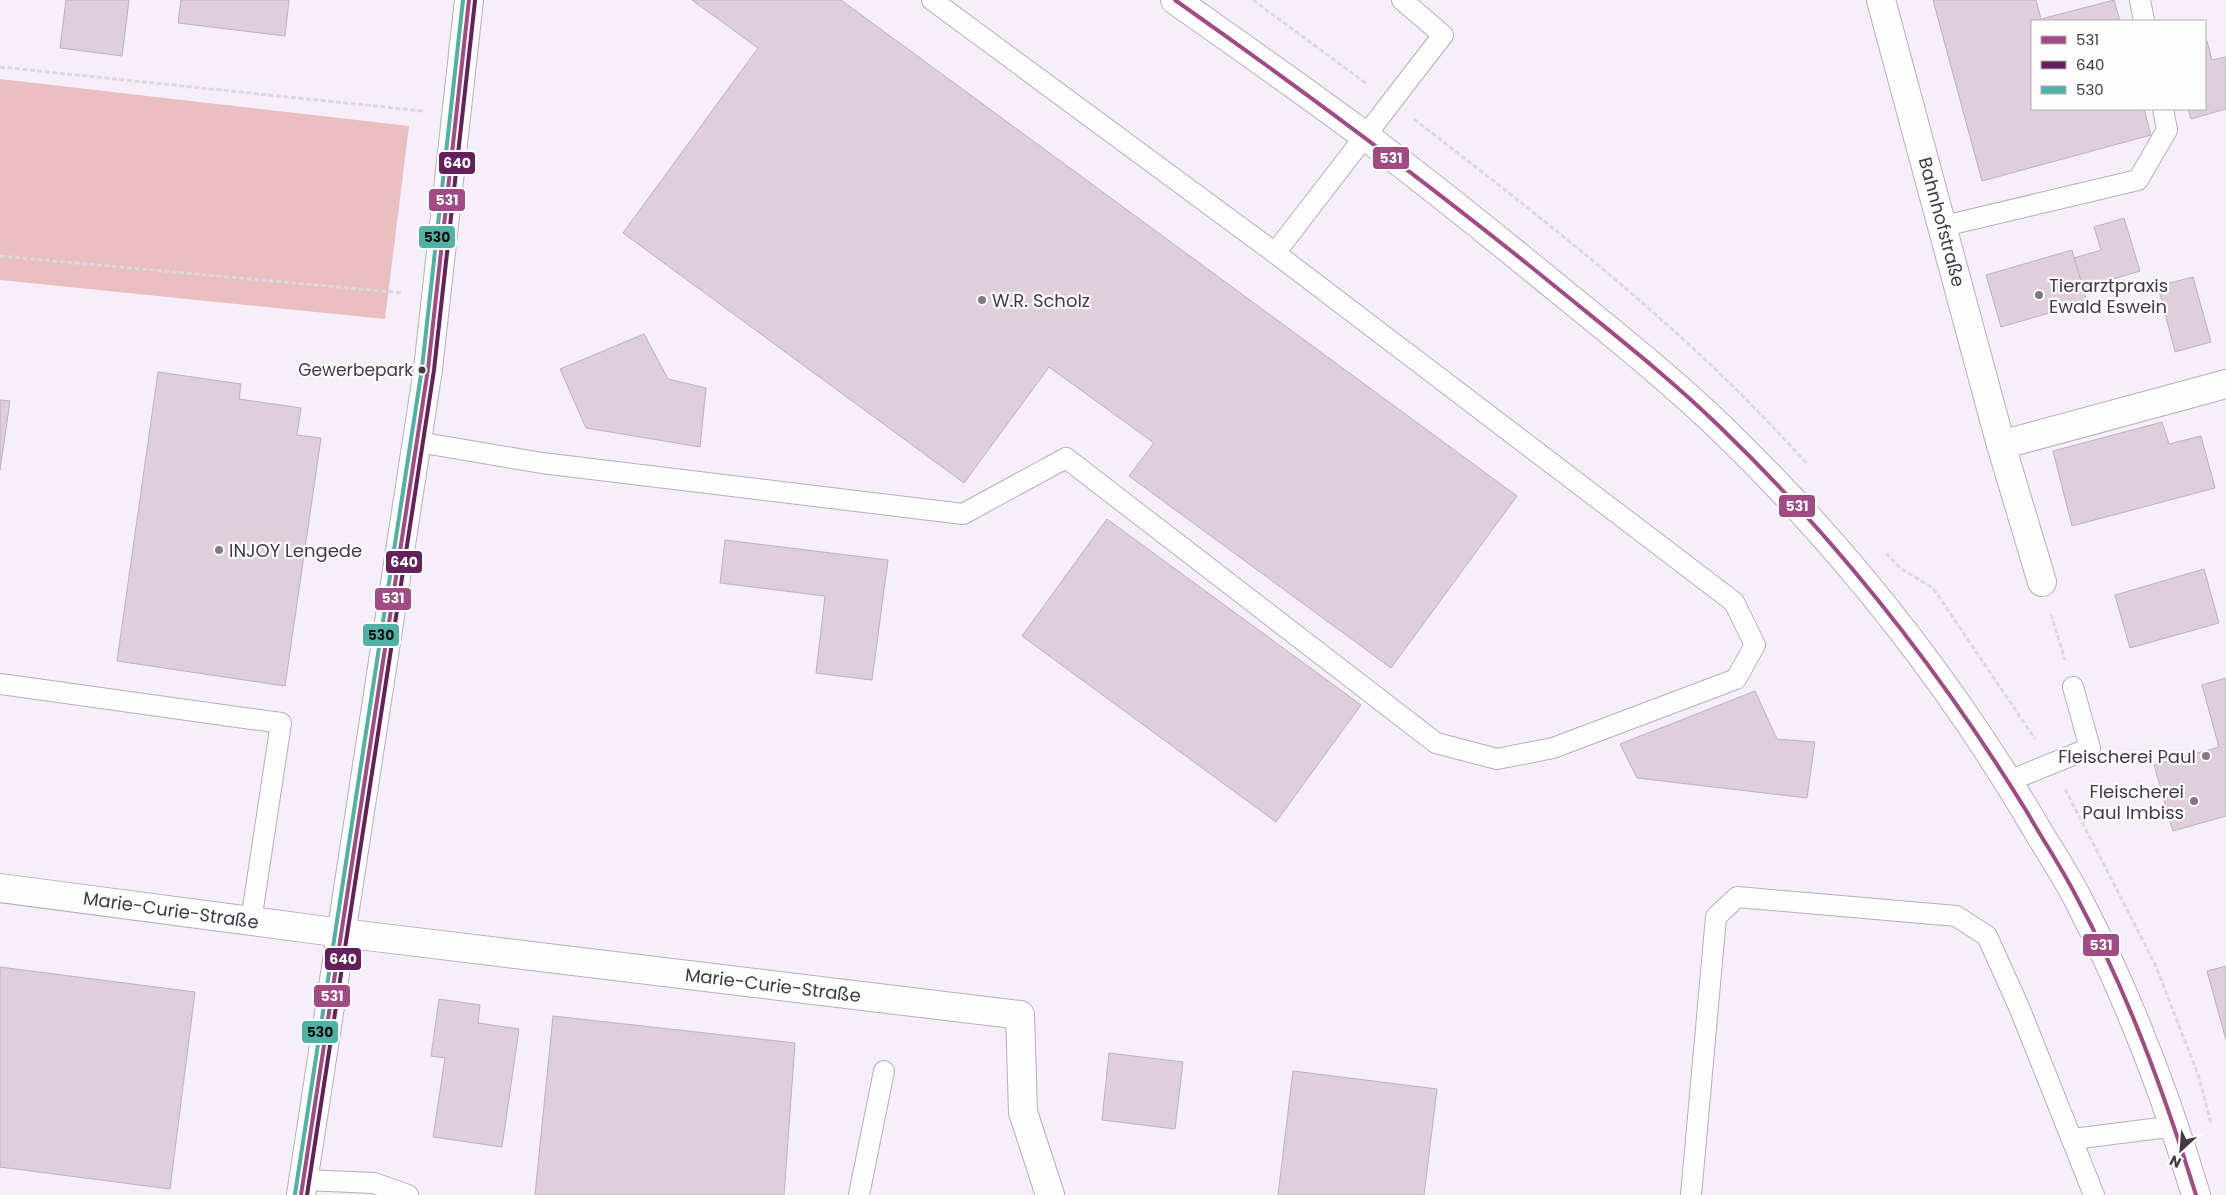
<svg xmlns="http://www.w3.org/2000/svg" width="2226" height="1195" font-family="Poppins,sans-serif">
	<style>
		.forest { fill: #ebbec1 }
		.building { fill: #dfcfda; stroke: #bcb2ba }
		.lines { fill: none; stroke-linecap: round; stroke-linejoin: round }
		.lane-casing { stroke: #b6afb9; stroke-width: 22 }
		.street-casing { stroke: #b6afb9; stroke-width: 30 }
		.secondary-casing { stroke: #b6afb9; stroke-width: 30 }
		.path { stroke: #dcdadd; stroke-width: 3; stroke-dasharray: 5 2.5; stroke-linecap: butt }
		.lane { stroke: #fefdfe; stroke-width: 20 }
		.street { stroke: #fefdfe; stroke-width: 28 }
		.secondary { stroke: #fefdfe; stroke-width: 28 }
		.bus-1-casing { stroke: #fdfdfd; stroke-width: 8 }
		.bus-2-casing { stroke: #fdfdfd; stroke-width: 8 }
		.bus-3-casing { stroke: #fdfdfd; stroke-width: 8 }
		.bus-1 { stroke: #a24a84; stroke-width: 4 }
		.bus-2 { stroke: #64205b; stroke-width: 4 }
		.bus-3 { stroke: #50b1a5; stroke-width: 4 }
		.poi-dot { fill: #817984; stroke: #fdfdfd; stroke-width: 2 }
		.bus-dot { fill: #423a45; stroke: #fdfdfd; stroke-width: 2 }
		.labels { text-anchor: middle; dominant-baseline: central; stroke-width: 4.5; stroke-linejoin: round; paint-order: stroke }
		.bus-label { font-size: 17px; fill: #423a45; stroke: #fdfdfd; text-anchor: end }
		.street-label { font-size: 18px; fill: #423a45; stroke: #fdfdfd }
		.poi-label { font-size: 18px; fill: #423a45; stroke: #fdfdfd; text-anchor: start }
		.line-badge { stroke: #fdfdfd; stroke-width: 2 }
		.badge-label { font-size: 14px; text-anchor: middle; font-weight: bold; fill: #fff }
		.pale-badge-label { font-size: 14px; text-anchor: middle; font-weight: bold; fill: #111 }
	</style>
	<rect width="100%" height="100%" fill="#f6eff9"/>
	<!-- forest -->
	<polygon class="forest" points="0,79 409,126 385,319 0,280"/>
	<!-- building -->
	<g class="building">
		<polygon points="66,0 129,0 122,56 60,48"/>
		<polygon points="181,0 289,0 285,36 178,23"/>
		<polygon points="692,0 841,0 1517,496 1391,668 1129,476 1154,443 1049,367 964,483 623,233 758,48"/>
		<polygon points="1933,0 2036,0 2041,19 2114,0 2120,21 2032,21 2032,109 2144,109 2151,135 1982,181"/>
		<polygon points="2207,41 2212,60 2226,57 2226,109 2191,119 2188,109 2205,109 2205,42"/>
		<polygon points="2124,218 2140,271 2083,288 2074,258 2101,250 2094,227"/>
		<polygon points="2072,250 2087,302 2001,327 1986,275"/>
		<polygon points="2193,277 2211,342 2175,352 2158,286"/>
		<polygon points="644,334 668,379 706,388 700,447 586,428 560,369"/>
		<polygon points="158,372 241,384 239,399 301,408 297,435 321,438 285,686 117,661"/>
		<polygon points="0,400 10,401 0,470"/>
		<polygon points="2162,422 2169,444 2201,436 2215,488 2072,526 2053,451"/>
		<polygon points="1107,519 1361,705 1276,822 1022,636"/>
		<polygon points="725,540 888,560 872,680 816,673 825,596 720,583"/>
		<polygon points="2204,569 2219,623 2130,648 2115,595"/>
		<polygon points="2226,678 2226,816 2173,831 2154,765 2219,747 2202,685"/>
		<polygon points="1755,691 1777,739 1815,742 1807,798 1637,778 1620,744"/>
		<polygon points="2226,966 2226,1040 2207,971"/>
		<polygon points="0,967 195,992 170,1189 0,1167"/>
		<polygon points="439,999 480,1005 478,1023 519,1029 502,1147 433,1137 445,1058 431,1056"/>
		<polygon points="553,1016 795,1043 784,1195 535,1195"/>
		<polygon points="1109,1053 1183,1062 1175,1129 1102,1120"/>
		<polygon points="1293,1071 1437,1089 1424,1195 1278,1195"/>
	</g>
	<g class="lines">
		<!-- lane casing -->
		<g class="lane-casing">
			<g id="lane">
				<polyline points="2140,0 2144,21"/>
				<polyline points="1944,226 2138,180 2167,130 2163,109"/>
				<polyline points="1275,253 1443,35 1402,0"/>
				<polyline points="418,442 542,463 963,514 1066,458 1436,743 1497,759 1553,748 1736,679 1755,645 1734,602 1275,253 932,0"/>
				<polyline points="0,684 281,723 251,921"/>
				<polyline points="2009,781 2090,748 2073,687"/>
				<polyline points="2073,1139 2176,1126"/>
				<polyline points="304,1180 374,1183 408,1195"/>
				<polyline points="859,1195 884,1071"/>
				<polyline points="1691,1195 1716,917 1737,897 1956,916 1987,936 2019,1007 2094,1195"/>
			</g>
		</g>
		<!-- street casing -->
		<g class="street-casing">
			<g id="street">
				<polyline points="1881,0 2001,445 2042,582"/>
				<polyline points="2001,445 2226,384"/>
				<polyline points="0,888 342,933 1020,1015 1023,1112 1050,1195"/>
				<polyline points="301,1195 428,369 469,0"/>
			</g>
		</g>
		<!-- secondary casing -->
		<g class="secondary-casing">
			<path id="secondary" d="M1175,0c64,45 128,90 190,136 70,52 136,106 203,161 52,42 105,85 153,131 123,119 232,257 318,405 14,23 29,46 41,70 48,93 86,192 116,292"/>
		</g>
		<!-- path -->
		<g class="path">
			<polyline points="1253,0 1367,84"/>
			<polyline points="0,67 423,111"/>
			<path d="M1414,119c138,107 277,214 393,345"/>
			<polyline points="0,256 403,293"/>
			<polyline points="1886,553 1900,568 1933,588 2035,739"/>
			<polyline points="2051,614 2065,660"/>
			<polyline points="2065,789 2155,964 2199,1077 2211,1124"/>
		</g>
		<!-- lane -->
		<use href="#lane" class="lane"/>
		<!-- street -->
		<use href="#street" class="street"/>
		<!-- secondary -->
		<use href="#secondary" class="secondary"/>
		<!-- bus-1 casing -->
		<g class="bus-1-casing">
			<g id="bus-1">
				<path d="M1175,0c132,93 261,189 387,292 54,44 109,87 159,136 118,114 220,244 306,384 16,28 34,55 49,84 51,95 88,196 120,299"/>
				<polyline points="301,1195 428,369 469,0"/>
			</g>
		</g>
		<!-- bus-2 casing -->
		<g class="bus-2-casing">
			<polyline id="bus-2" points="307,1195 434,370 475,1"/>
		</g>
		<!-- bus-3 casing -->
		<g class="bus-3-casing">
			<polyline id="bus-3" points="295,1194 422,368 463,0"/>
		</g>
		<!-- bus-1 -->
		<use href="#bus-1" class="bus-1"/>
		<!-- bus-2 -->
		<use href="#bus-2" class="bus-2"/>
		<!-- bus-3 -->
		<use href="#bus-3" class="bus-3"/>
	</g>
	<!-- markers -->
	<g class="poi-dot">
		<circle cx="2039" cy="295" r="5"/>
		<circle cx="982" cy="300" r="5"/>
		<circle cx="219" cy="550" r="5"/>
		<circle cx="2206" cy="756" r="5"/>
		<circle cx="2194" cy="801" r="5"/>
	</g>
	<circle class="bus-dot" cx="422" cy="370" r="4.5"/>
	<g class="labels">
		<!-- bus labels -->
		<g class="bus-label">
			<text x="413" y="370">Gewerbepark</text>
		</g>
		<!-- street labels -->
		<g class="street-label">
			<text transform="translate(1942 222) rotate(75)">Bahnhofstraße</text>
			<text transform="translate(171 910) rotate(8)">Marie-Curie-Straße</text>
			<text transform="translate(773 985) rotate(7)">Marie-Curie-Straße</text>
		</g>
		<!-- poi labels -->
		<g class="poi-label">
			<text x="2049" y="285">Tierarztpraxis<tspan x="2049" dy="21">Ewald Eswein</tspan></text>
			<text x="992" y="300">W.R. Scholz</text>
			<text x="229" y="550">INJOY Lengede</text>
			<text x="2196" y="756" text-anchor="end">Fleischerei Paul</text>
			<text x="2184" y="791" text-anchor="end">Fleischerei<tspan x="2184" dy="21">Paul Imbiss</tspan></text>
		</g>
	</g>
	<g class="line-badge">
		<rect x="1372" y="146" width="38" height="24" rx="5" fill="#a24a84"/>
		<rect x="438" y="151" width="38" height="24" rx="5" fill="#64205b"/>
		<rect x="428" y="188" width="38" height="24" rx="5" fill="#a24a84"/>
		<rect x="418" y="225" width="38" height="24" rx="5" fill="#50b1a5"/>
		<rect x="1778" y="494" width="38" height="24" rx="5" fill="#a24a84"/>
		<rect x="385" y="550" width="38" height="24" rx="5" fill="#64205b"/>
		<rect x="374" y="587" width="38" height="24" rx="5" fill="#a24a84"/>
		<rect x="362" y="623" width="38" height="24" rx="5" fill="#50b1a5"/>
		<rect x="2082" y="933" width="38" height="24" rx="5" fill="#a24a84"/>
		<rect x="324" y="947" width="38" height="24" rx="5" fill="#64205b"/>
		<rect x="313" y="984" width="38" height="24" rx="5" fill="#a24a84"/>
		<rect x="301" y="1020" width="38" height="24" rx="5" fill="#50b1a5"/>
	</g>
	<g class="badge-label">
		<text x="1391" y="163">531</text>
		<text x="457" y="168">640</text>
		<text x="447" y="205">531</text>
		<text x="1797" y="511">531</text>
		<text x="404" y="567">640</text>
		<text x="393" y="603">531</text>
		<text x="2101" y="950">531</text>
		<text x="343" y="964">640</text>
		<text x="332" y="1001">531</text>
	</g>
	<g class="pale-badge-label">
		<text x="437" y="242">530</text>
		<text x="381" y="640">530</text>
		<text x="320" y="1037">530</text>
	</g>
	<!-- legend -->
	<rect x="2031" y="20" width="175" height="90" fill="#fdfdfd" stroke="#b2afb3"/>
	<rect x="2041" y="36" width="25" height="8" fill="#a24a84" stroke="#b2afb3"/>
	<text x="2076" y="45" font-size="15" fill="#423a45">531</text>
	<rect x="2041" y="61" width="25" height="8" fill="#64205b" stroke="#b2afb3"/>
	<text x="2076" y="70" font-size="15" fill="#423a45">640</text>
	<rect x="2041" y="86" width="25" height="8" fill="#50b1a5" stroke="#b2afb3"/>
	<text x="2076" y="95" font-size="15" fill="#423a45">530</text>
	<!-- north arrow -->
	<g transform="translate(2181 1150) rotate(206)" stroke="#fdfdfd" stroke-width="4" paint-order="stroke">
	<path d="M0-4L9 19L0 12L-9 19Z" fill="#423a45"/>
	<text y="-8" font-size="14" font-weight="bold" text-anchor="middle" fill="#423a45">N</text>
	</g>
</svg>
